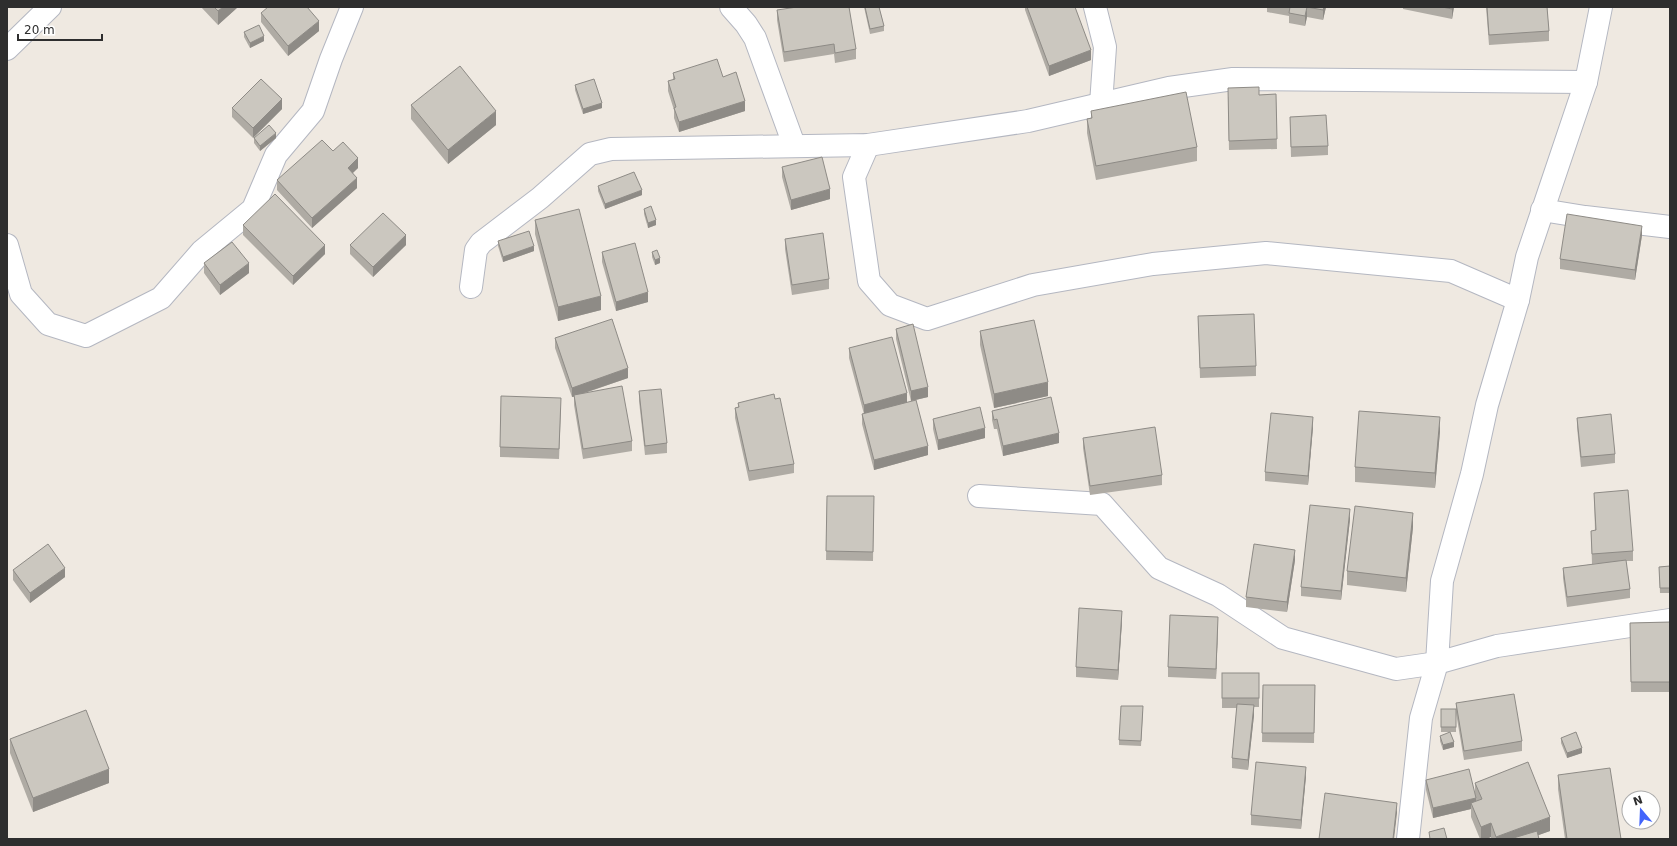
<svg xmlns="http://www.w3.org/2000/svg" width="1677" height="846" font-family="'DejaVu Sans',sans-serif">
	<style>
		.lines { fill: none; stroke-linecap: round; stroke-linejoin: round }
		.minor-casing { stroke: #b4b7c1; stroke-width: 24 }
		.minor { stroke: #fff; stroke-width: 22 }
		.wall { fill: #afaba4 }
		.shaded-wall { fill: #8e8b86 }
		.building { fill: #cbc7bf; stroke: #8e8b86 }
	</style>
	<rect width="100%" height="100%" fill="#efe9e1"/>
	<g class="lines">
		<!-- minor casing -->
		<g class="minor-casing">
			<g id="minor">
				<polyline points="731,7 746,24 755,38 794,145"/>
				<polyline points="1095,7 1105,47 1101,104"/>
				<polyline points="7,49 50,7"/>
				<polyline points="868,145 854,177 869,281 890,305 927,319 1033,285 1153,264 1266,253 1451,271 1518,300"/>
				<polyline points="1542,210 1585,217 1670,227"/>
				<polyline points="7,245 21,294 48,324 86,336 161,298 202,251 253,209 276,155 313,111 331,59 352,7"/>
				<polyline points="471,287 476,250 481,243 540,198 590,154 611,149 868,145 1028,121 1169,88 1233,79 1586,82"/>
				<polyline points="979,496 1102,504 1159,568 1218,595 1283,638 1396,669 1437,663 1497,646 1670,620"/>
				<polyline points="1408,839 1421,718 1437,663 1442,581 1472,474 1487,405 1518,300 1527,257 1586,82 1601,7"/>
			</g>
		</g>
		<!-- minor -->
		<use href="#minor" class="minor"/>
	</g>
	<!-- wall -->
	<g class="wall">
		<polygon points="201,7 238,7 218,25"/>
		<polygon points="864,7 879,7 884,26 884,31 870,34"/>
		<polygon points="1025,7 1075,7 1091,60 1049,76 1025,10"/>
		<polygon points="1267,7 1326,7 1323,20 1307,17 1305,26 1289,23 1289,16 1267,12"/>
		<polygon points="1403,7 1454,7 1452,19 1403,9"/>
		<polygon points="1486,7 1547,7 1549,31 1549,41 1489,45"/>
		<polygon points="777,10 856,49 856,59 835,63 834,54 784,62 777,20"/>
		<polygon points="261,13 319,31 288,56 261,22"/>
		<polygon points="244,32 264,41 250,48 244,37"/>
		<polygon points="673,73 723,77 745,111 679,132 674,118 674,110 668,91 668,81 673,80"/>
		<polygon points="575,85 602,108 583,114 575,90"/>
		<polygon points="1276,94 1277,149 1229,150 1228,97 1259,95"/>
		<polygon points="411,105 496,125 448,164 411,119"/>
		<polygon points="232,108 282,109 253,138 232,117"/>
		<polygon points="1091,111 1197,147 1197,161 1096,180 1087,133 1087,119 1091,118"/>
		<polygon points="1290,117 1328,146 1328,155 1291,157"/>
		<polygon points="254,138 276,138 260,151 254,143"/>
		<polygon points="333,151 358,168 353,173 357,188 312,228 277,190 277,180"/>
		<polygon points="782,167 830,199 791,210 782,177"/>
		<polygon points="598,186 642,195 605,209 598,191"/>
		<polygon points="644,209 656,225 648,228 644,214"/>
		<polygon points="535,220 601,310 558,321 535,234"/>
		<polygon points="243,225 325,254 293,285 243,235"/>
		<polygon points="1642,235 1635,280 1560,269 1560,259"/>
		<polygon points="785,239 829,279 829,289 792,295 785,249"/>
		<polygon points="498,241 534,251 503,262 498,246"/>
		<polygon points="350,245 406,245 373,277 350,254"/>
		<polygon points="602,252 648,302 616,311 602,262"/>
		<polygon points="652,252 660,263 655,265 652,257"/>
		<polygon points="204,263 249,273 220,295 204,273"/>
		<polygon points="1198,316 1256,366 1256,376 1200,378"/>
		<polygon points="896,329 928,397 911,401 896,339"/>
		<polygon points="980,331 1048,396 994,408 980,345"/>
		<polygon points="555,338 628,378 585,393 632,441 632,451 583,459 574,405 574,397 572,397 555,348"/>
		<polygon points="849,348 907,402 928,455 874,470 862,424 862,414 864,414 849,358"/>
		<polygon points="639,391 667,443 667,453 645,455 639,401"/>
		<polygon points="738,403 794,464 794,473 749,481 735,418 735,408 738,407"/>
		<polygon points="561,408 559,459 500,457 500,447"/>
		<polygon points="992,411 1059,443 1003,456 997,429 994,429 992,420"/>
		<polygon points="1577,418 1615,454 1615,463 1581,467 1577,427"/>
		<polygon points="933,419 985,438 938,450 933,429"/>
		<polygon points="1313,427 1308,485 1265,481 1265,472"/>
		<polygon points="1440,431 1435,488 1355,482 1355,467"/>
		<polygon points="1083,438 1162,475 1162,485 1090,495 1083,448"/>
		<polygon points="1594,493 1633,551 1633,561 1626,561 1630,589 1630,598 1567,607 1563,578 1563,568 1602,563 1592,564 1591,531 1595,531"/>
		<polygon points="827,496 874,496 873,561 826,560"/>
		<polygon points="1350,519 1341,600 1301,596 1301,587"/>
		<polygon points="1413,527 1406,592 1347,585 1347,571"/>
		<polygon points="1295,560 1287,612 1246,607 1246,597"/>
		<polygon points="1670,566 1670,593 1660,593 1659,567"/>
		<polygon points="13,570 65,577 30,603 13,580"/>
		<polygon points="1122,621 1118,680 1076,677 1076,667"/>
		<polygon points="1670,622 1670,692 1631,692 1630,623"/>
		<polygon points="1218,627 1216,679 1168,677 1168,667"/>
		<polygon points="1222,673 1259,698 1259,707 1254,707 1254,715 1248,770 1232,768 1232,758 1237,708 1222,708"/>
		<polygon points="1263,685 1315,685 1314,743 1262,742"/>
		<polygon points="1456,703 1522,741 1522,751 1464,760 1456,713"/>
		<rect x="1441" y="709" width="15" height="23"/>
		<polygon points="1143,711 1141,746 1119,745 1119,740"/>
		<polygon points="1440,736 1454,747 1443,750 1440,741"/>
		<polygon points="1561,738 1582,753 1567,758 1561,743"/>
		<polygon points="10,739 109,783 33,812 10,753"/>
		<polygon points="1558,775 1621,839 1565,839 1558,789"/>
		<polygon points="1306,776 1301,829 1251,825 1251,815"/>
		<polygon points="1426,780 1475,795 1475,783 1550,831 1538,835 1539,839 1491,839 1491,837 1486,839 1480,839 1471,817 1471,809 1433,818 1426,790"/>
	</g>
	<!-- shaded-wall -->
	<g class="shaded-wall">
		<polygon points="223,7 238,7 218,25 218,11"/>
		<polygon points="1307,7 1307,17 1305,26 1305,16"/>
		<polygon points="1324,7 1326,7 1323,20 1323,10"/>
		<polygon points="1452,7 1454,7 1452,19"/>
		<polygon points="319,21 319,31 288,56 288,46"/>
		<polygon points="264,36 264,41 250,48 250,43"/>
		<polygon points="1091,50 1091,60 1049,76 1049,66"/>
		<polygon points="282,99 282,109 253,138 253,128"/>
		<polygon points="745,101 745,111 679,132 679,122"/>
		<polygon points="602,103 602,108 583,114 583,109"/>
		<polygon points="496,111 496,125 448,164 448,150"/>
		<polygon points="276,133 276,138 260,151 260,146"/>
		<polygon points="358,158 358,168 348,177 348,168"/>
		<polygon points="357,178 357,188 312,228 312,218"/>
		<polygon points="830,189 830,199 791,210 791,200"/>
		<polygon points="642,190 642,195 605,209 605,204"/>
		<polygon points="656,220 656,225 648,228 648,223"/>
		<polygon points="1642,226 1642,235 1635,280 1635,270"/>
		<polygon points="406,235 406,245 373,277 373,267"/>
		<polygon points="325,245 325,254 293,285 293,276"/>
		<polygon points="534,246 534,251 503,262 503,257"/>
		<polygon points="660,258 660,263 655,265 655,260"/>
		<polygon points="249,263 249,273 220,295 220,285"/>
		<polygon points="648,292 648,302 616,311 616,302"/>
		<polygon points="601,296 601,310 558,321 558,307"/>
		<polygon points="628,368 628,378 572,397 572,388"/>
		<polygon points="1048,382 1048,396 994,408 994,394"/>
		<polygon points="928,387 928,397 911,401 911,391"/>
		<polygon points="907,393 907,403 864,414 864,405"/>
		<polygon points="1313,417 1313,427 1308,485 1308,476"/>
		<polygon points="1440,417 1440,431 1435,488 1435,473"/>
		<polygon points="985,428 985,438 938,450 938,440"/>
		<polygon points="1059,433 1059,443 1003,456 1003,446"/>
		<polygon points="928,446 928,455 874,470 874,460"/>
		<polygon points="1350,509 1350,519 1341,600 1341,591"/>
		<polygon points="1413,513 1413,527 1406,592 1406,578"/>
		<polygon points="1295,550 1295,560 1287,612 1287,602"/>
		<polygon points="65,568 65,577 30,603 30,593"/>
		<polygon points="1122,611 1122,621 1118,680 1118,670"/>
		<polygon points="1218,617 1218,627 1216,679 1216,669"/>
		<polygon points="1254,705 1254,715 1248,770 1248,760"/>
		<polygon points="1454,742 1454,747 1443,750 1443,745"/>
		<polygon points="1582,748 1582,753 1567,758 1567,753"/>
		<polygon points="1306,767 1306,776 1301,829 1301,820"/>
		<polygon points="109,769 109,783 33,812 33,798"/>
		<polygon points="1476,798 1476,807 1471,803 1471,809 1433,818 1433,808"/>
		<polygon points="1397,803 1397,813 1394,839 1393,839"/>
		<polygon points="1550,817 1550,831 1528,839 1496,839 1496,837"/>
		<polygon points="1491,823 1491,837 1486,839 1481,839 1481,827"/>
	</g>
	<!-- building -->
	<g class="building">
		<polygon points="214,7 223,7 218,11"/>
		<polygon points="268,7 307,7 319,21 288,46 261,13"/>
		<polygon points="797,7 849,7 856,49 835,53 834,44 784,52 777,10"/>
		<polygon points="865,7 879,7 884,26 870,29"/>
		<polygon points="1027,7 1075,7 1091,50 1049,66"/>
		<polygon points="1290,7 1307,7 1305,16 1289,13"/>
		<polygon points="1307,7 1324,7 1323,10"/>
		<polygon points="1442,7 1452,7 1452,9"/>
		<polygon points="1487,7 1547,7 1549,31 1489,35"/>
		<polygon points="259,25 264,36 250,43 244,32"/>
		<polygon points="717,59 723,77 736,72 745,101 679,122 674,108 676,107 668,81 675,79 673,73"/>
		<polygon points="460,66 496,111 448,150 411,105"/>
		<polygon points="261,79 282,99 253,128 232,108"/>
		<polygon points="594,79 602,103 583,109 575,85"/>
		<polygon points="1259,87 1259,95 1276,94 1277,139 1229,141 1228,88"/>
		<polygon points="1186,92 1197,147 1096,166 1087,119 1092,118 1091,111"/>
		<polygon points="1326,115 1328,146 1291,147 1290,117"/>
		<polygon points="269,125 276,133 260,146 254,138"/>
		<polygon points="322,140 333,151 343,142 358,158 348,168 357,178 312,218 277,180"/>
		<polygon points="822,157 830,189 791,200 782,167"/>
		<polygon points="634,172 642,190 605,204 598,186"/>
		<polygon points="275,194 325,245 293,276 243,225"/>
		<polygon points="651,206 656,220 648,223 644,209"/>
		<polygon points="579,209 601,296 558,307 535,220"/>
		<polygon points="383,213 406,235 373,267 350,245"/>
		<polygon points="1567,214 1642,226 1635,270 1560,259"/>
		<polygon points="529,231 534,246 503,257 498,241"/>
		<polygon points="823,233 829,279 792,285 785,239"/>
		<polygon points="232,242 249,263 220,285 204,263"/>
		<polygon points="635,243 648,292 616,302 602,252"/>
		<polygon points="657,250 660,258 655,260 652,252"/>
		<polygon points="1254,314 1256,366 1200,368 1198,316"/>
		<polygon points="612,319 628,368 572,388 555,338"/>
		<polygon points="1034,320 1048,382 994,394 980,331"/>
		<polygon points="913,324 928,387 911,391 896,329"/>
		<polygon points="892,337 907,393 864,405 849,348"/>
		<polygon points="622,386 632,441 583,449 574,395"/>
		<polygon points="661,389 667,443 645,446 639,391"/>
		<polygon points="774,394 775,399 780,398 794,464 749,471 735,408 739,407 738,403"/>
		<polygon points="501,396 561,398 559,449 500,447"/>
		<polygon points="1051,397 1059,433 1003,446 997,419 994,420 992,411"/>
		<polygon points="916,400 928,446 874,460 862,414"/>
		<polygon points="980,407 985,428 938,440 933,419"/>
		<polygon points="1359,411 1440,417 1435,473 1355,467"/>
		<polygon points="1271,413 1313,417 1308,476 1265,472"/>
		<polygon points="1611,414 1615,454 1581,457 1577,418"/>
		<polygon points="1155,427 1162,475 1090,486 1083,438"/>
		<polygon points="1628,490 1633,551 1592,554 1591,531 1596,530 1594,493"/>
		<polygon points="827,496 874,496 873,552 826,551"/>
		<polygon points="1310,505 1350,509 1341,591 1301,587"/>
		<polygon points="1355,506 1413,513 1406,578 1347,571"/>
		<polygon points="48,544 65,568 30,593 13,570"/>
		<polygon points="1254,544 1295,550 1287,602 1246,597"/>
		<polygon points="1626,560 1630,589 1567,597 1563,568"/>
		<polygon points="1670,566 1670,588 1660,588 1659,567"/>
		<polygon points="1079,608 1122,611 1118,670 1076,667"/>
		<polygon points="1170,615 1218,617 1216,669 1168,667"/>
		<polygon points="1670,622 1670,682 1631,682 1630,623"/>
		<rect x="1222" y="673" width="37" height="25"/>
		<polygon points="1263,685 1315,685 1314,733 1262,733"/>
		<polygon points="1514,694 1522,741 1464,751 1456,703"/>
		<polygon points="1237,704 1254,705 1248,760 1232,758"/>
		<polygon points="1121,706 1143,706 1141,741 1119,740"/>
		<rect x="1441" y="709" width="15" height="18"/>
		<polygon points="86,710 109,769 33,798 10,739"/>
		<polygon points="1450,732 1454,742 1443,745 1440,736"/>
		<polygon points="1576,732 1582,748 1567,753 1561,738"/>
		<polygon points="1256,762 1306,767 1301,820 1251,815"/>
		<polygon points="1528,762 1550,817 1496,837 1491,823 1481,827 1471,803 1482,799 1475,783"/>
		<polygon points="1610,768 1621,839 1567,839 1558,775"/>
		<polygon points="1469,769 1476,798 1433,808 1426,780"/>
		<polygon points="1325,793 1397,803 1393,839 1319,839"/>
		<polygon points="1444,828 1447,839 1430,839 1429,832"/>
		<polygon points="1537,831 1539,839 1510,839"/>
	</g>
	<!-- border -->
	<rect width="1677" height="846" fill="none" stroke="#2e2e2e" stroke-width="16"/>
	<!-- north arrow -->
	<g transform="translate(1641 810) rotate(341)"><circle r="19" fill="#ffffff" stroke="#ababab"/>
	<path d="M0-3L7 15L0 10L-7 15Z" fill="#4264fb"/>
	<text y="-6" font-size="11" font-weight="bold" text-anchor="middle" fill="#2e2e2e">N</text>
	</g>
	<!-- scale -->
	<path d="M18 34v6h84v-6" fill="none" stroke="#2e2e2e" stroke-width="2"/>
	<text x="24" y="34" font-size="12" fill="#2e2e2e" stroke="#ffffff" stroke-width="3" paint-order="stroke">20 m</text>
</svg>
